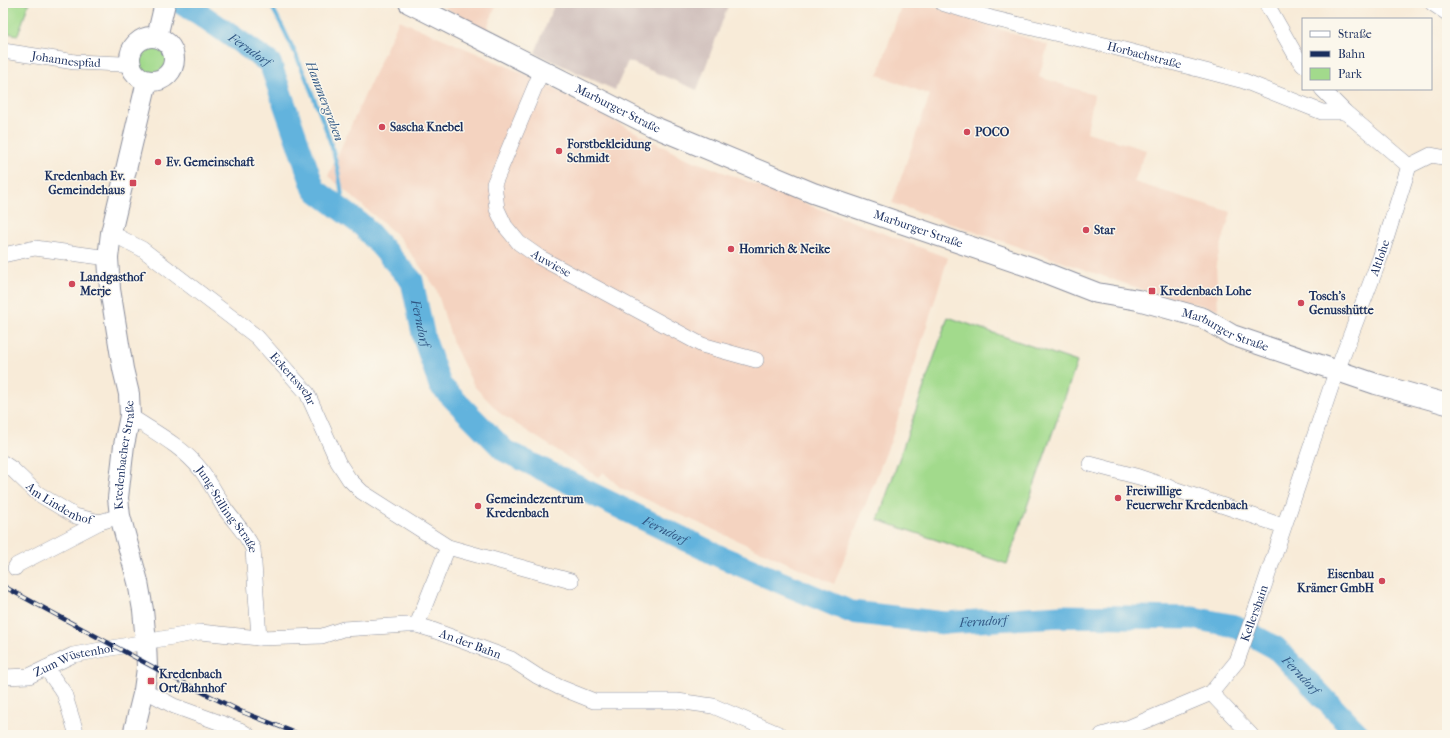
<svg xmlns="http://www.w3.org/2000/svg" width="1450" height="738" font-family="'IM FELL French Canon',serif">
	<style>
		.built { fill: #f4d3c0 }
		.industrial { fill: #d0c0bc }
		.green { fill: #a2da8c; stroke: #5e8475 }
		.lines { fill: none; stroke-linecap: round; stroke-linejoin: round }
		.stream { stroke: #62b3dd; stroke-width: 4 }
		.river { stroke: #62b3dd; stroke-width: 23 }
		.minor-casing { stroke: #8a8d9b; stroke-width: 16 }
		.major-casing { stroke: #8a8d9b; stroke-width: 22 }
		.minor { stroke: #fff; stroke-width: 15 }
		.major { stroke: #fff; stroke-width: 20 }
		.rail-casing { stroke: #1b2f5e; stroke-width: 4.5 }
		.rail { stroke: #fbf7ec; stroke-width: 3; stroke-dasharray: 9; stroke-linecap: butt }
		.poi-dot { fill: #d1495b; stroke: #fbf7ec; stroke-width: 1.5 }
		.labels { text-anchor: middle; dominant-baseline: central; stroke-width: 3; stroke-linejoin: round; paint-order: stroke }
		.street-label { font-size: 12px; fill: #1b2f5e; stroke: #fbf7ec }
		.poi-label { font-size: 12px; font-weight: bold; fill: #1b2f5e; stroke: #fbf7ec; text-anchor: start }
		.water-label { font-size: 13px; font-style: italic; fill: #305784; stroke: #fbf7ec }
	</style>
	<rect width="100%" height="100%" fill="#fbf7ec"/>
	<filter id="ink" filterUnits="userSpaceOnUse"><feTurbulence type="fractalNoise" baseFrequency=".025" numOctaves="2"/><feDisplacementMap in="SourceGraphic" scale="8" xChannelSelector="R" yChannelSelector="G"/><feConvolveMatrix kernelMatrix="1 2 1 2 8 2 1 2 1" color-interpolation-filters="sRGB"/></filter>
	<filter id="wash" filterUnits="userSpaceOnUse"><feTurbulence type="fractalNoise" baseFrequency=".012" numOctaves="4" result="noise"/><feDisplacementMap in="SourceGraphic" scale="16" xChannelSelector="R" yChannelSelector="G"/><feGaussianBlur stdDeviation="0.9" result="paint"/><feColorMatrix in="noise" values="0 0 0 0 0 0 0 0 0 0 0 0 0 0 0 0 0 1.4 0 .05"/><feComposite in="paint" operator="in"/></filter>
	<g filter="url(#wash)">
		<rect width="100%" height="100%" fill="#f8ebd8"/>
		<!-- built -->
		<g class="built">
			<polygon points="437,3 497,3 486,31"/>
			<polygon points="902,3 921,3 1048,45 1039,77 1094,95 1087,132 1146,150 1134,182 1231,212 1216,263 1218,309 1149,292 892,203 930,95 878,75"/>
			<polygon points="399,20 525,74 681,156 948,258 891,440 834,584 621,488 603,472 598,477 501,414 474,386 453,343 436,288 398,236 328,176"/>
		</g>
		<!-- industrial -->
		<polygon class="industrial" points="555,3 729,3 697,90 628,61 615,90 535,53"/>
		<!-- green -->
		<g class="green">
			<polygon points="3,3 29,3 18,35 3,32"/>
			<circle cx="152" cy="59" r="22"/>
			<polygon points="948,317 1077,362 1007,564 878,520"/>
		</g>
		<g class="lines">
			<!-- stream -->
			<path class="stream" d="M270,3c18,33 34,68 47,103 14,34 25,68 26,106"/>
			<!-- river -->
			<path class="river" id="s1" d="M181,3l19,11 70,49 44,126 49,37 49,55 12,57 16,47 65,66 216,106 130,55 93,11 117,-7 132,2 42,8 41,22 83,87"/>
		</g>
	</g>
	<g filter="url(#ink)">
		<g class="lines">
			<!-- minor casing -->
			<g class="minor-casing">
				<g id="minor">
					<path id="s2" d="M942,3l49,15 118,28 135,35 78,31h23"/>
					<polyline points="1266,3 1295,54 1303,65"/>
					<polyline points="1432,3 1447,13"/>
					<path id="s3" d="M3,51l72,11 47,2 7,-1"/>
					<path id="s4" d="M542,70l-48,114 3,25 8,17 14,17 20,14 163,88 54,15"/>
					<polyline points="1322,89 1345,112 1409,166"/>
					<polyline points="1409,166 1431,155 1447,158"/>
					<path id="s5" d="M111,233l31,16 115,88 50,56 31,69 11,17 13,13 86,55 123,34"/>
					<polyline points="3,255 35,248 108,258"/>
					<path id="s6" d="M130,416c24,16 52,30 71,54 9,12 16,26 24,39 10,14 22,25 28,40l6,89"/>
					<path id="s7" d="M3,463l9,6 25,24 38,23 25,6"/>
					<polyline points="1090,464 1139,477 1283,526"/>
					<polyline points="15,568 17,565 100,522 120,516"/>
					<polyline points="417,625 448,547"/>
					<polyline points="46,668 64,693 77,735"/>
					<path id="s8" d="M3,677l26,-1 44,-21 127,-23 59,6 63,-2 21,-7 64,-4h10l13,4 81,30 26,17 22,11 35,14h83l36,5 68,29"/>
					<polyline points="144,690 174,706 240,730 248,735"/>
					<polyline points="1211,693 1251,735"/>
					<path id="s9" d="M1102,735l28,-8 81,-34 26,-32 25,-69 70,-208 48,-126 29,-92"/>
				</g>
			</g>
			<!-- major casing -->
			<g class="major-casing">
				<g id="major">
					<path id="s10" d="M409,3l243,123 161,67 220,75 64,25 41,7 65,18 29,17 144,49 71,20"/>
					<circle cx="152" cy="59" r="22"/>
					<polyline points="157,37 165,3"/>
					<path id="s11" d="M133,735l11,-45 3,-22 -1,-26 -3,-32 -5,-28 -18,-66 -2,-18 6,-53 6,-29 -1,-22 -6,-25 -13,-80 -2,-31 3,-25 36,-152"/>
				</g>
			</g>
			<!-- minor -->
			<use href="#minor" class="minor"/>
			<!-- major -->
			<use href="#major" class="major"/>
			<!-- rail casing -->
			<g class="rail-casing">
				<polyline id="rail" points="3,586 164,673 240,711 301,735"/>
			</g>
			<!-- rail -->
			<use href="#rail" class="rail"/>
		</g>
	</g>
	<!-- markers -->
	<g class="poi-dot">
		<circle cx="382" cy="127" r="4"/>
		<circle cx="967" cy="132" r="4"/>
		<circle cx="559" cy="151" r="4"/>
		<circle cx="158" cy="162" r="4"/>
		<rect x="129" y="179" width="8" height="8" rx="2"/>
		<circle cx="1086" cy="230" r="4"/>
		<circle cx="731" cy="249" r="4"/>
		<circle cx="72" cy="284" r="4"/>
		<rect x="1148" y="287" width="8" height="8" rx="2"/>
		<circle cx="1301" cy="303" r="4"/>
		<circle cx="1118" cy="498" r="4"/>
		<circle cx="478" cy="506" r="4"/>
		<circle cx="1382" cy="581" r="4"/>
		<rect x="147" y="677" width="8" height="8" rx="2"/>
	</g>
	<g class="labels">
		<!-- street labels -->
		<g class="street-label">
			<text stroke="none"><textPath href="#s2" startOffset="209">Horbachstraße</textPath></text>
			<text stroke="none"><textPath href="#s3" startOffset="64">Johannespfad</textPath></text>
			<text stroke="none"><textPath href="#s10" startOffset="234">Marburger Straße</textPath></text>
			<text stroke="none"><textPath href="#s10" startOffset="558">Marburger Straße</textPath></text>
			<text stroke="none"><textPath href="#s9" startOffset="586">Altlohe</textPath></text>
			<text stroke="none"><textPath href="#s4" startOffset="228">Auwiese</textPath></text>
			<text stroke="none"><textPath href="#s10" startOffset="882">Marburger Straße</textPath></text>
			<text stroke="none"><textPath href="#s5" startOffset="235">Eckertswehr</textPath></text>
			<text stroke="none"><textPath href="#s11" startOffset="285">Kredenbacher Straße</textPath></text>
			<text stroke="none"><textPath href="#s7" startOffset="70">Am Lindenhof</textPath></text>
			<text stroke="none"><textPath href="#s6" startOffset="137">Jung-Stilling-Straße</textPath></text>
			<text stroke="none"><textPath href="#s9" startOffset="209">Kellershain</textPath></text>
			<text stroke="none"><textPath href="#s8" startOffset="479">An der Bahn</textPath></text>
			<text stroke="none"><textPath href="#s8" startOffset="74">Zum Wüstenhof</textPath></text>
		</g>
		<!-- poi labels -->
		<g class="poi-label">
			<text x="390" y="127">Sascha Knebel</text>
			<text x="975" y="132">POCO</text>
			<text x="567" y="144">Forstbekleidung<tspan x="567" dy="14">Schmidt</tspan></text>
			<text x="166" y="162">Ev. Gemeinschaft</text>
			<text x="125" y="176" text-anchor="end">Kredenbach Ev.<tspan x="125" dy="14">Gemeindehaus</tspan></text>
			<text x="1094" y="230">Star</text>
			<text x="739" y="249">Homrich &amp; Neike</text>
			<text x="80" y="277">Landgasthof<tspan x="80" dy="14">Merje</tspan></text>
			<text x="1160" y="291">Kredenbach Lohe</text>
			<text x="1309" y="296">Tosch's<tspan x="1309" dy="14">Genusshütte</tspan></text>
			<text x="1126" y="491">Freiwillige<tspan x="1126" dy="14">Feuerwehr Kredenbach</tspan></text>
			<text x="486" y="499">Gemeindezentrum<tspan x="486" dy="14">Kredenbach</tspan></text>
			<text x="1374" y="574" text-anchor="end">Eisenbau<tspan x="1374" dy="14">Krämer GmbH</tspan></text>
			<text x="159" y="674">Kredenbach<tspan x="159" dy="14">Ort/Bahnhof</tspan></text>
		</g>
		<!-- water labels -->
		<g class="water-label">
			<text stroke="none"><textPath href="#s1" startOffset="83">Ferndorf</textPath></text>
			<text transform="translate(325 101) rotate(69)">Hammergraben</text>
			<text stroke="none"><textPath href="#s1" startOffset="419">Ferndorf</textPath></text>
			<text stroke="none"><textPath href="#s1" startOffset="755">Ferndorf</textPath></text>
			<text stroke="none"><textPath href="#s1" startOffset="1091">Ferndorf</textPath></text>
			<text stroke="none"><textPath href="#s1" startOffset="1427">Ferndorf</textPath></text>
		</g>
	</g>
	<!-- margin -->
	<rect width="1450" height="738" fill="none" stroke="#fbf7ec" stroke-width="16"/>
	<!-- legend -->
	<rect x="1302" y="18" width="130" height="72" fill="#fbf7ec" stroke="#a1a7b3"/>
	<rect x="1310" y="31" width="20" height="6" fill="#ffffff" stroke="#a1a7b3"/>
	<text x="1338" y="38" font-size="12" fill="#1b2f5e">Straße</text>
	<rect x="1310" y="51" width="20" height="6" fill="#1b2f5e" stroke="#a1a7b3"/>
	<text x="1338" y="58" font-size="12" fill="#1b2f5e">Bahn</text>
	<rect x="1310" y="68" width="20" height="12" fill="#a2da8c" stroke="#a1a7b3"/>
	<text x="1338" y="78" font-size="12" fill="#1b2f5e">Park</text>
</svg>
